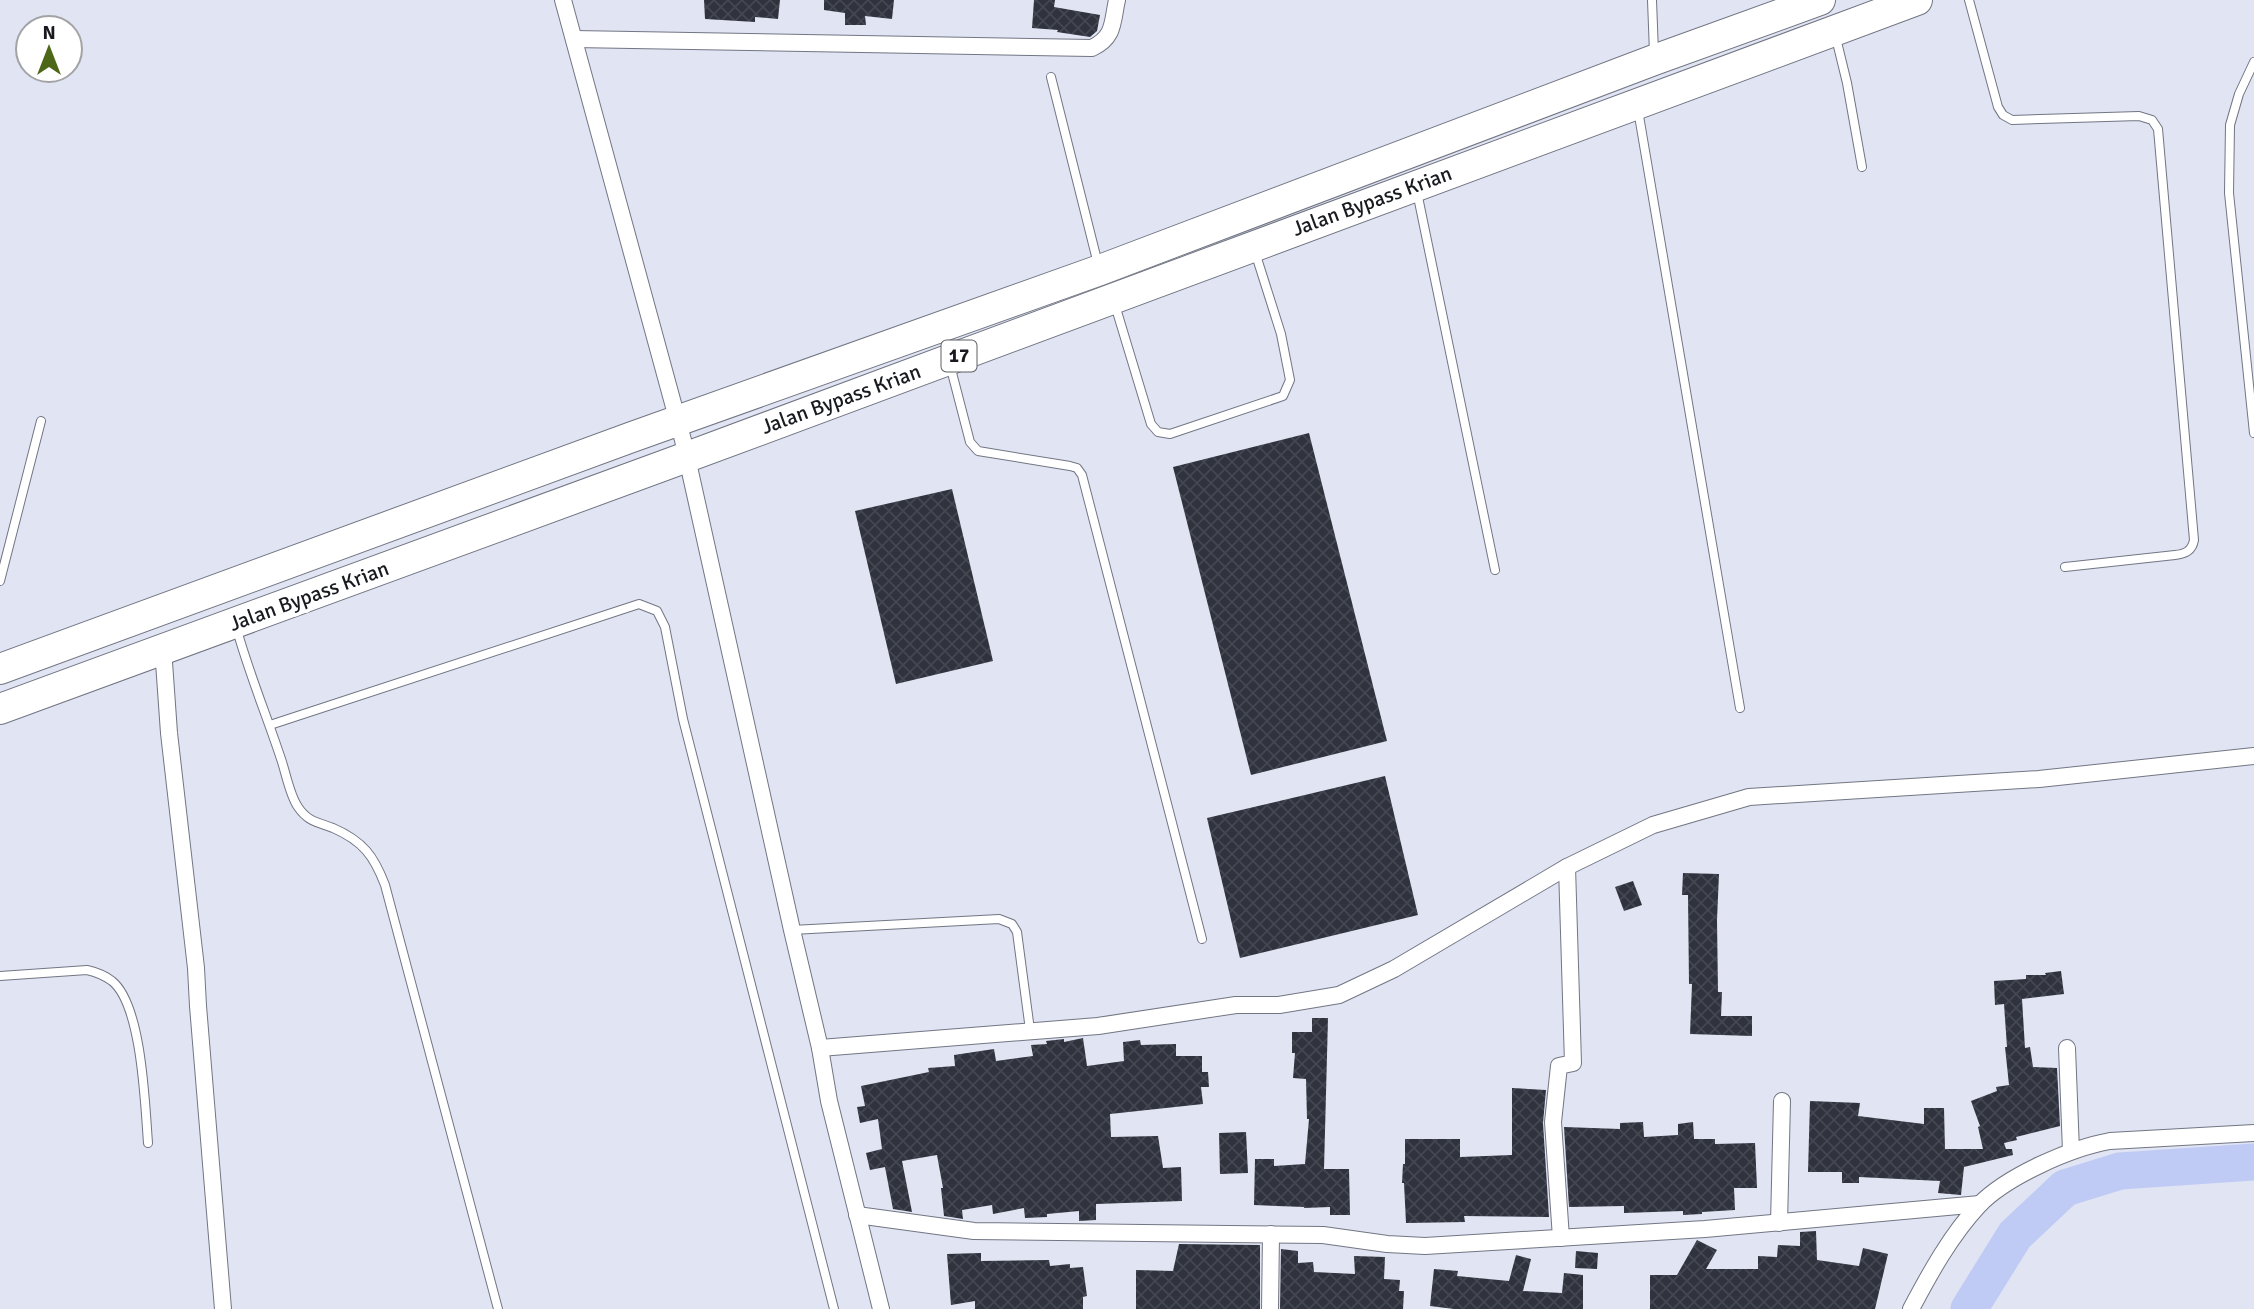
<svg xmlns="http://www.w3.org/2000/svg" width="2254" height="1309" font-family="Signika,sans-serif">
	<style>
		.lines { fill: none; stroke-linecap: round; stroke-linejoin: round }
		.river { stroke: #bfcbf4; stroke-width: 37 }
		.building { fill: url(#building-cross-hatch) }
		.lane-casing { stroke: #727683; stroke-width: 10 }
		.street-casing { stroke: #727683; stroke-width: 18 }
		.highway-casing { stroke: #727683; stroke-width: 32 }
		.lane { stroke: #fff; stroke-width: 8 }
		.street { stroke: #fff; stroke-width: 16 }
		.highway { stroke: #fff; stroke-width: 30 }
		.labels { text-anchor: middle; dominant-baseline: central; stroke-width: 7; stroke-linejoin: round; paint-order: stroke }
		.shield { fill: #fff; stroke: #5d5f62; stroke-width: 2 }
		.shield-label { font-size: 19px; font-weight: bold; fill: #181a1f }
		.street-label { font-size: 21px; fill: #181a1f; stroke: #fff }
	</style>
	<defs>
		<pattern id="building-cross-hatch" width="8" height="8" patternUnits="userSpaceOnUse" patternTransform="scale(1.75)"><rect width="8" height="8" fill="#2f333e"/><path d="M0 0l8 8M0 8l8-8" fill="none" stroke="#444751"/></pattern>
	</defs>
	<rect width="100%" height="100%" fill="#e0e4f3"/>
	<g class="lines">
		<!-- river -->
		<polyline class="river" points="1969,1309 2015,1235 2065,1188 2120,1171 2254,1162"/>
	</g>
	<!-- building -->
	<g class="building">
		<polygon points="704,0 780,0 778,19 755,17 755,22 705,19"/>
		<polygon points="824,0 894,0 892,19 865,16 866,25 845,25 845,13 824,10"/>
		<polygon points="1034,0 1055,0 1054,7 1100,15 1097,31 1090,37 1057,32 1058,30 1032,28"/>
		<polygon points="1309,433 1387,741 1251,775 1173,467"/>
		<polygon points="952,489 993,661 896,684 855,511"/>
		<polygon points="1385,776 1418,915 1240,958 1207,818"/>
		<polygon points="1683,873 1719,874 1717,920 1718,992 1722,992 1721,1016 1752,1016 1752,1036 1690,1034 1692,984 1689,984 1688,895 1682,895"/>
		<polygon points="1633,881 1642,905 1624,911 1615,887"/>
		<polygon points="2061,971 2064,994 2022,999 2025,1048 2030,1047 2033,1067 2057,1068 2060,1126 2016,1137 2017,1140 2004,1143 2006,1149 2012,1149 2013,1155 1964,1167 1961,1195 1938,1193 1940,1181 1859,1177 1859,1183 1842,1183 1842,1172 1808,1172 1810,1101 1860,1103 1858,1116 1924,1124 1924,1108 1944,1108 1945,1149 1983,1149 1978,1127 1980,1126 1971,1101 1997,1091 1996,1087 2009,1085 2005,1047 2007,1047 2004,1004 1995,1005 1994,981 2026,979 2026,975 2046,975 2045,973"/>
		<polygon points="1312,1018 1328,1018 1324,1169 1349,1169 1350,1215 1330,1215 1330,1207 1304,1208 1304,1207 1254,1205 1255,1159 1274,1159 1274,1166 1305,1164 1309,1119 1307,1119 1306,1079 1293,1078 1295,1053 1292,1053 1292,1032 1312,1032"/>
		<polygon points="1083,1038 1087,1066 1124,1061 1123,1042 1140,1040 1141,1045 1176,1044 1176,1056 1202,1056 1202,1072 1208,1072 1209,1087 1201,1087 1203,1104 1110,1114 1111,1137 1158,1136 1163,1168 1181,1167 1182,1201 1096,1204 1096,1220 1079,1221 1079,1211 1047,1214 1047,1217 1025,1218 1024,1208 993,1214 992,1205 962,1210 963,1219 944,1216 941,1188 943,1188 937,1155 902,1161 912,1212 893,1209 885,1167 870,1170 866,1153 882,1149 878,1119 860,1123 857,1107 865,1106 861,1086 929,1072 928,1068 955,1066 954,1055 994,1049 996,1061 1033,1056 1031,1045 1047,1044 1046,1041 1064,1039 1064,1042"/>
		<polygon points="1512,1088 1546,1090 1543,1123 1549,1217 1464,1216 1465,1222 1406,1223 1404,1183 1402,1183 1403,1164 1405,1164 1405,1139 1460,1139 1460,1157 1512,1155"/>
		<polygon points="1643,1122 1644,1137 1678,1135 1678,1124 1693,1122 1694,1139 1715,1139 1715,1144 1755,1143 1757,1188 1734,1188 1735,1210 1702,1212 1702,1214 1683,1215 1683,1211 1624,1213 1624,1206 1569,1207 1564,1127 1620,1129 1620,1123"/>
		<polygon points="1246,1132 1248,1173 1220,1174 1219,1133"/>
		<polygon points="1816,1231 1817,1260 1859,1266 1863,1248 1888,1254 1875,1309 1650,1309 1650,1275 1677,1275 1697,1240 1717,1250 1706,1269 1758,1269 1758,1256 1777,1257 1778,1245 1800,1246 1800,1232"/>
		<polygon points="1179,1244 1260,1245 1260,1309 1136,1309 1136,1270 1173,1271"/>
		<polygon points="1281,1249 1298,1251 1298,1263 1313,1262 1314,1272 1355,1274 1354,1256 1385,1257 1384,1279 1400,1280 1399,1291 1404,1291 1403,1309 1280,1309"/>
		<polygon points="1576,1251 1598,1253 1597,1269 1575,1268"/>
		<polygon points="981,1253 981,1261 1049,1260 1050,1266 1070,1264 1070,1268 1083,1267 1087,1296 1083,1297 1083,1309 975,1309 975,1301 951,1305 947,1254"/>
		<polygon points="1516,1255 1531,1259 1523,1291 1562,1293 1564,1273 1583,1275 1583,1309 1454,1309 1430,1306 1434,1269 1458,1271 1457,1276 1509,1281"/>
	</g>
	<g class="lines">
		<!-- lane casing -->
		<g class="lane-casing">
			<g id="lane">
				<polyline points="1652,0 1654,53"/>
				<path d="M1969,0l29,107 5,8 9,5 127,-4 13,4 6,9 36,411c-2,11 -9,14 -19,15l-110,12"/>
				<polyline points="1836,38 1847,83 1862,167"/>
				<polyline points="2254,62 2239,94 2230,125 2229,193 2254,433"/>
				<polyline points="1051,77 1098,264"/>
				<polyline points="1638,110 1740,708"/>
				<polyline points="1417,192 1495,570"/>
				<polyline points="1115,305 1151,424 1158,432 1170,434 1283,396 1290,380 1281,334 1255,252"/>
				<polyline points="950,365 970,442 978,451 1070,466 1077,468 1082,475 1202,939"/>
				<polyline points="0,581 41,421"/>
				<path d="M237,630c12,43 29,84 43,126 6,16 9,38 18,51 10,15 20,15 35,21 30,13 41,28 52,57l113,424"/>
				<polyline points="270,725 639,604 657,611 665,627 683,719 834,1309"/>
				<polyline points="792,930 999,919 1012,924 1017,932 1030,1030"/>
				<path d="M0,976l87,-6c9,2 17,5 25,11 30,24 33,124 36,162"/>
			</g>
		</g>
		<!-- street casing -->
		<g class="street-casing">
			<g id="street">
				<polyline points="563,0 683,440 792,930 820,1048 829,1101 881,1309"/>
				<path d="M574,39l518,9c23,-11 20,-26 25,-48"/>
				<polyline points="163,648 169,733 196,968 198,1006 223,1309"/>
				<polyline points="820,1048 1098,1026 1236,1005 1279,1005 1339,995 1394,969 1567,867 1653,825 1749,797 2039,779 2254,756"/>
				<polyline points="2067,1048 2071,1151"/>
				<polyline points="857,1215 974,1231 1323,1235 1387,1244 1425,1246 1705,1229 1980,1204"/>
				<polyline points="1779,1223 1782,1101"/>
				<polyline points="1561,1238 1553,1122 1559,1066 1573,1063 1567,867"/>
				<polyline points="1270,1309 1271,1234"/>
				<path d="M1911,1309c19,-36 40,-74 68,-104 28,-29 92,-57 131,-64l144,-8"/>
			</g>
		</g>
		<!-- highway casing -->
		<g class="highway-casing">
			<g id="highway">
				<polyline points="0,669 632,437 1100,270 1654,60 1820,0"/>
				<polyline points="0,709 687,457 1917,0"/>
			</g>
		</g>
		<!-- lane -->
		<use href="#lane" class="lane"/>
		<!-- street -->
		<use href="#street" class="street"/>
		<!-- highway -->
		<use href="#highway" class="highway"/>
	</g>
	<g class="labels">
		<!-- shield labels -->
		<rect class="shield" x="941.5" y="340.5" width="35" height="31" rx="5"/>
		<g class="shield-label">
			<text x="959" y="356">17</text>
		</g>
		<!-- street labels -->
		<g class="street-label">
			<text transform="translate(1372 201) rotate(-20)">Jalan Bypass Krian</text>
			<text transform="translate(841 399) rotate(-20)">Jalan Bypass Krian</text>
			<text transform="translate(309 596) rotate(-20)">Jalan Bypass Krian</text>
		</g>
	</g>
	<!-- north arrow -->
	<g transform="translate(49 49)"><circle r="33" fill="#ffffff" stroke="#a3a3a5" stroke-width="2"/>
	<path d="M0-5L12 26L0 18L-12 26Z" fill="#4d6718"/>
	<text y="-10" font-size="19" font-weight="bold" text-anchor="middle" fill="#181a1f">N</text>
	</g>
</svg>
